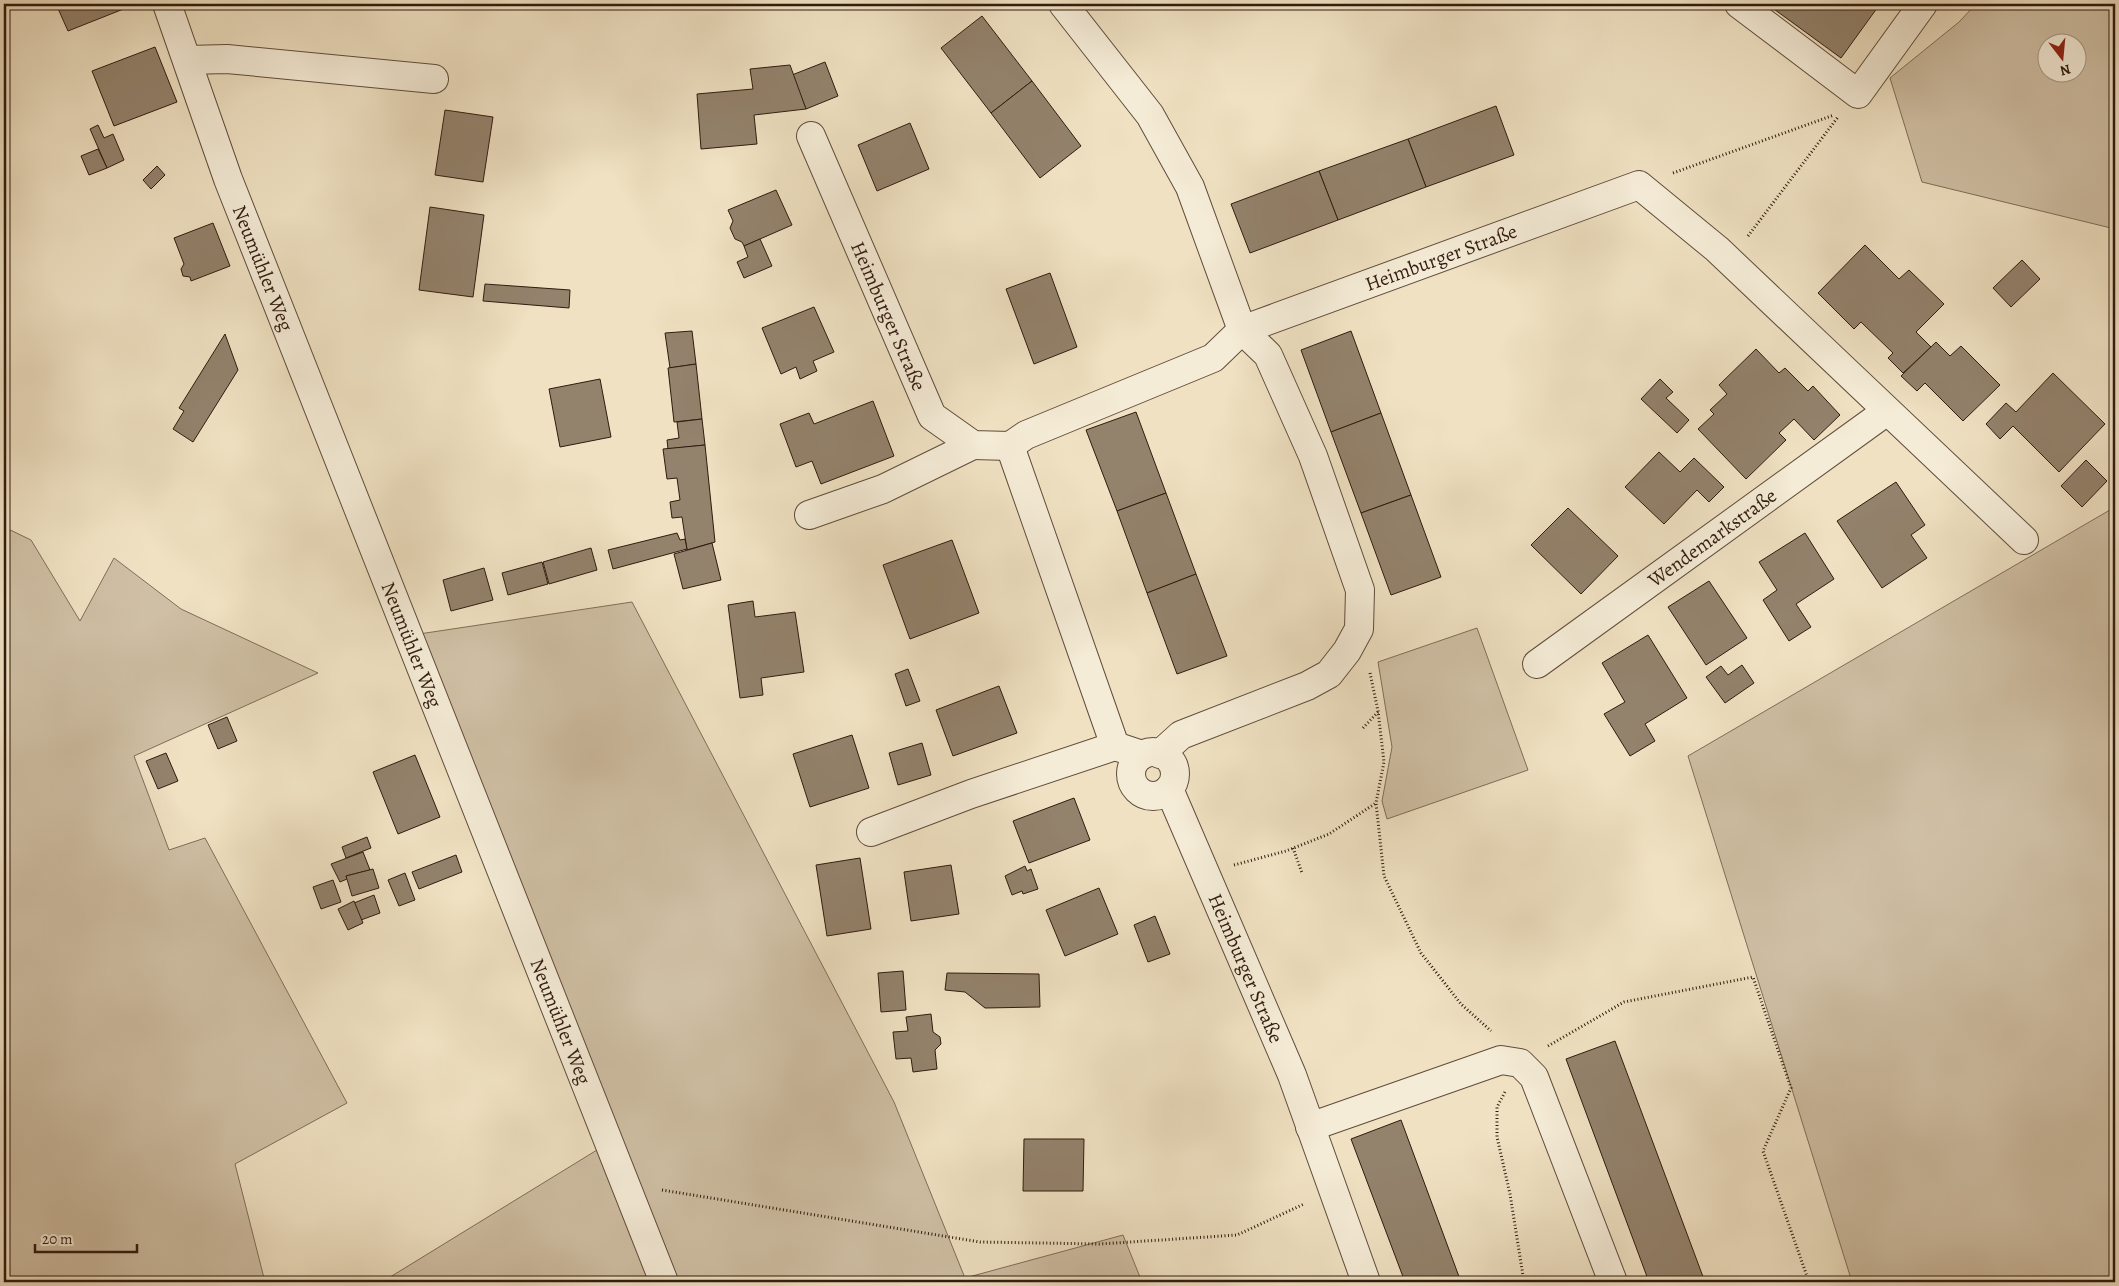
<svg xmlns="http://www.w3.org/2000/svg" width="2119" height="1286" font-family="Alegreya,serif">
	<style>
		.green { fill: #cfbfa4; stroke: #806d5a; fill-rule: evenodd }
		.building { fill: #93826c; stroke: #301b0f }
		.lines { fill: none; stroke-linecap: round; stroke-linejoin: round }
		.minor-casing { stroke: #604c3c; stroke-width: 30 }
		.path { stroke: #301b0f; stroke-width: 3; stroke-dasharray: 1 2.5; stroke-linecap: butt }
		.minor { stroke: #f5ecd7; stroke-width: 28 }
		.labels { text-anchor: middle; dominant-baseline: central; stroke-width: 4.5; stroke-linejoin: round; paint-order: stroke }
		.street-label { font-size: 20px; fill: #301b0f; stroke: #f5ecd7 }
	</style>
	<rect width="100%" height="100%" fill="#efe1c2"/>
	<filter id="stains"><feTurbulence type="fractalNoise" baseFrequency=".004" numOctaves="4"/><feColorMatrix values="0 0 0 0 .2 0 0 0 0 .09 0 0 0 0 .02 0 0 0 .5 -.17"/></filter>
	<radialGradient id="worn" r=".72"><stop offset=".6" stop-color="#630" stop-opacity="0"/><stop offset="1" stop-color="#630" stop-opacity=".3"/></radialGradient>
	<!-- green -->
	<g class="green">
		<path d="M1976,4h139v225l-193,-47 -32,-104 69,-56zM2046,42h30v30h-30z"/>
		<polygon points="2115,507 2115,1282 1852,1282 1688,756"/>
		<polygon points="4,527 31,540 80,621 114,558 181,609 318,673 134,756 169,850 205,838 347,1103 235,1164 265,1282 4,1282"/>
		<polygon points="632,602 894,1102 965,1278 1123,1235 1142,1282 382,1282 610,1142 419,634"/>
		<polygon points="1477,628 1528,770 1387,819 1382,801 1392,747 1378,662"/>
	</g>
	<!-- building -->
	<g class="building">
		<polygon points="56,4 124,4 126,8 68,31"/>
		<polygon points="1767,4 1880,4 1841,58"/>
		<polygon points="982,16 1032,81 991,113 941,48"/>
		<polygon points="155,47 177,102 114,126 92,71"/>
		<polygon points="825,62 838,96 806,109 792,75"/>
		<polygon points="790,65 806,109 754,115 757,144 701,149 697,94 753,89 750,69"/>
		<polygon points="1032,81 1081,146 1040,178 991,113"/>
		<polygon points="1496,106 1514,155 1426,187 1408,139"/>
		<polygon points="445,110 493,117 483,182 435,175"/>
		<polygon points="910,123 929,169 877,191 858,145"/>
		<polygon points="98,125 104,138 113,134 124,160 107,168 90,129"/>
		<polygon points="1408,139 1426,187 1338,220 1319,171"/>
		<polygon points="98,149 107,168 89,175 81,156"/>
		<polygon points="157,166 165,175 151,189 143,180"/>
		<polygon points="1319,171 1338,220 1250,253 1231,204"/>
		<polygon points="776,190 792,225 744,246 742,242 735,239 730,228 733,221 728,210"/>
		<polygon points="430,207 484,215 473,297 419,290"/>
		<polygon points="213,223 230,266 191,281 190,277 183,276 181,269 184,264 174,238"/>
		<polygon points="760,239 772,266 744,278 737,262 748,257 744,246"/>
		<polygon points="1865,245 1899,279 1909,270 1944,304 1916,332 1931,347 1903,373 1888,358 1893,353 1861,322 1854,329 1818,293"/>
		<polygon points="2022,260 2040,279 2011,307 1993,288"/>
		<polygon points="1050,273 1077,347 1034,364 1006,289"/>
		<polygon points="485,284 570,290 569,308 483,301"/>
		<polygon points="814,307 834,352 813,361 817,371 800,379 796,367 781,374 762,328"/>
		<polygon points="692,331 696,364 670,368 665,333"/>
		<polygon points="1351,331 1381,413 1331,432 1301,350"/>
		<polygon points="225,334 238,370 193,442 173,429 184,411 179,408"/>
		<polygon points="1936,342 1950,356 1961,346 2000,385 1963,421 1925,383 1917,391 1901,376"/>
		<polygon points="1756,349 1779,373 1785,368 1808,391 1813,386 1840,415 1814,440 1794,419 1779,433 1786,440 1746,479 1698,429 1714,414 1710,410 1727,394 1719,385"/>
		<polygon points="696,364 702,419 674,422 668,368"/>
		<polygon points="2053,373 2105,424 2059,472 2013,426 2000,439 1986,424 2006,403 2016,412"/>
		<polygon points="600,379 611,437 560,447 549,389"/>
		<polygon points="1660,379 1673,392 1666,398 1689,420 1677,433 1641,399"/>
		<polygon points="873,401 894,456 821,484 812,461 796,467 780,424 809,413 814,424"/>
		<polygon points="1136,412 1166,493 1117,511 1086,430"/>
		<polygon points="1381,413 1411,495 1361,513 1331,432"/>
		<polygon points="702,419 705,445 668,449 667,440 679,438 677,422"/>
		<polygon points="705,445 715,542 687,550 682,517 672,518 670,502 680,500 677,478 667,479 663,449"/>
		<polygon points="1659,452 1680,472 1694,458 1724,487 1709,502 1697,490 1664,524 1625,487"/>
		<polygon points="2086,460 2107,481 2082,507 2061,486"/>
		<polygon points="1896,482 1925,525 1911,535 1927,558 1882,588 1837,521"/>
		<polygon points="1166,493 1196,574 1147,593 1117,511"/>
		<polygon points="1411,495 1441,577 1391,595 1361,513"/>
		<polygon points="1568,508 1618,556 1581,594 1531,545"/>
		<polygon points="677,533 680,540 685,539 687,549 613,569 608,550"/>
		<polygon points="1805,533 1834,579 1796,604 1811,627 1789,641 1763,600 1777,590 1759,562"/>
		<polygon points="952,540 979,613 910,639 883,565"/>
		<polygon points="712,543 721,580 683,589 674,554"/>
		<polygon points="591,548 597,570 549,584 543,562"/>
		<polygon points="542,562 548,584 508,595 502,573"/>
		<polygon points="484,568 493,600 451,611 443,580"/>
		<polygon points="1196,574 1227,656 1177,674 1147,593"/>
		<polygon points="1709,581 1747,638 1706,665 1668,607"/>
		<polygon points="753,601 755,617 795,612 804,672 761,678 763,695 740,698 728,605"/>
		<polygon points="1648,635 1687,698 1645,724 1655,741 1630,756 1604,714 1625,702 1602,663"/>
		<polygon points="1742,665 1754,683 1725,703 1706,677 1721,666 1728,675"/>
		<polygon points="908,669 920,701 906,706 895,674"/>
		<polygon points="999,686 1017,733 953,756 936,710"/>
		<polygon points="227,717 237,741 218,749 208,725"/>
		<polygon points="852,735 869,788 810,807 793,754"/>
		<polygon points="922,743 931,775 898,785 889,753"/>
		<polygon points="166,753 178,781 158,789 146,761"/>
		<polygon points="415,755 440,817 398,834 373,772"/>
		<polygon points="1074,798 1090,840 1029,863 1013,821"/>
		<polygon points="367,837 371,848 346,858 342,847"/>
		<polygon points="363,852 370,870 346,876 347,879 340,882 331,864"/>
		<polygon points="456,855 462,872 419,889 412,872"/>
		<polygon points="860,858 871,929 827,936 816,865"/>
		<polygon points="951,865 959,914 911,921 904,872"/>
		<polygon points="1025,866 1027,871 1031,869 1038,889 1023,894 1022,891 1012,895 1005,876"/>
		<polygon points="373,869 379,888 352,896 346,876"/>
		<polygon points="405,873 415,900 399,906 388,880"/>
		<polygon points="333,880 341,902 321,909 313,887"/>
		<polygon points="1099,888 1118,934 1065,956 1046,910"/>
		<polygon points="374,895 380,913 361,920 354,903"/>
		<polygon points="354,901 363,923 348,930 338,909"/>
		<polygon points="1155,916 1170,954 1148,962 1134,925"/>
		<polygon points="903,971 906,1010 881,1012 878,973"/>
		<polygon points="947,973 1039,974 1040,1007 985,1008 965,992 945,990"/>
		<polygon points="931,1014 933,1032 940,1037 941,1044 935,1050 937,1069 913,1072 911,1058 896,1059 893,1032 908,1031 906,1017"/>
		<polygon points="1615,1041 1705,1282 1649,1282 1566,1059"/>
		<polygon points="1401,1120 1461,1282 1405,1282 1351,1139"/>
		<polygon points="1024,1139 1084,1139 1083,1191 1023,1191"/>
	</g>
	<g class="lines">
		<!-- minor casing -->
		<g class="minor-casing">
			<g id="minor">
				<path id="s1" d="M167,4l61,175 436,1103"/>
				<polyline points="1063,4 1150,115 1190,187 1242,330 1268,355 1313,456 1360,590 1359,629 1347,651 1329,674 1307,686 1181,735 1160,754"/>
				<polyline points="1739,4 1858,94 1923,4"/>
				<polyline points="187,60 227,59 434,79"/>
				<path id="s2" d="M811,136l121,280 41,29 37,1 16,-11 187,-77 29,-28 397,-145 78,64 307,291"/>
				<polyline points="1010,446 1115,746 1142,755"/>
				<polyline points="809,515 883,489 973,445"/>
				<path id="s3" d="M1537,664l350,-253"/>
				<circle cx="1153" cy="774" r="22"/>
				<path id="s4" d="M1169,789l123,286 74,207"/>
				<polyline points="871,832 971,794 1115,746"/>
				<polyline points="1310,1127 1501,1060 1520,1063 1534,1077 1613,1282"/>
			</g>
		</g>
		<!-- path -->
		<g class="path">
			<polyline points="1673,173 1834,115"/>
			<polyline points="1748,236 1838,117"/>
			<polyline points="1370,673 1378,711 1384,762 1376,803 1384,876 1421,953 1461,1004 1491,1031"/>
			<polyline points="1363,728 1378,712"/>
			<polyline points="1293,848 1302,873"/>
			<polyline points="1234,865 1286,851 1329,834 1376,803"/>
			<polyline points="1548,1046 1624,1002 1753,977 1791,1088 1763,1151 1809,1282"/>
			<polyline points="1505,1092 1497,1107 1497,1137 1510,1194 1524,1282"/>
			<polyline points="662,1190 980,1242 1100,1244 1237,1235 1304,1204"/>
		</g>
		<!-- minor -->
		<use href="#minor" class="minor"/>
	</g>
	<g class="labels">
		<!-- street labels -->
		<g class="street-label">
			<text stroke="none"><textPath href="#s2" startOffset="866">Heimburger Straße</textPath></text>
			<text stroke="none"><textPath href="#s1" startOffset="281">Neumühler Weg</textPath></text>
			<text stroke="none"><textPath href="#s2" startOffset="196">Heimburger Straße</textPath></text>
			<text stroke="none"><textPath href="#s3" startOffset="216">Wendemarkstraße</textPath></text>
			<text stroke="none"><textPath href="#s1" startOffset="686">Neumühler Weg</textPath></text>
			<text stroke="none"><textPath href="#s4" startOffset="195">Heimburger Straße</textPath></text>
			<text stroke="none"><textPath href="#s1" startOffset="1091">Neumühler Weg</textPath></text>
		</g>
	</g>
	<!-- margin -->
	<rect width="2119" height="1286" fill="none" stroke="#efe1c2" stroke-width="20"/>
	<rect x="5" y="5" width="2109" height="1276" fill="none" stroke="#301b0f" stroke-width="2.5"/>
	<rect x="10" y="10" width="2099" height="1266" fill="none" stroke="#301b0f"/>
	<!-- north arrow -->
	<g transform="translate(2062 58) rotate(164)"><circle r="24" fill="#f5ecd7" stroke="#a69887"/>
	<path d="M0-4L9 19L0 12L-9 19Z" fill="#8f2418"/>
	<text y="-8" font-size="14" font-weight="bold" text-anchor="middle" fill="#301b0f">N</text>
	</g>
	<!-- scale -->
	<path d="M35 1244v8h102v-8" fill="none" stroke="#301b0f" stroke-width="2.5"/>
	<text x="42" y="1244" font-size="15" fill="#301b0f" stroke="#f5ecd7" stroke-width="4" paint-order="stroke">20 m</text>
	<rect width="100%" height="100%" filter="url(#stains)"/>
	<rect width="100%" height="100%" fill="url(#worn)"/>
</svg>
